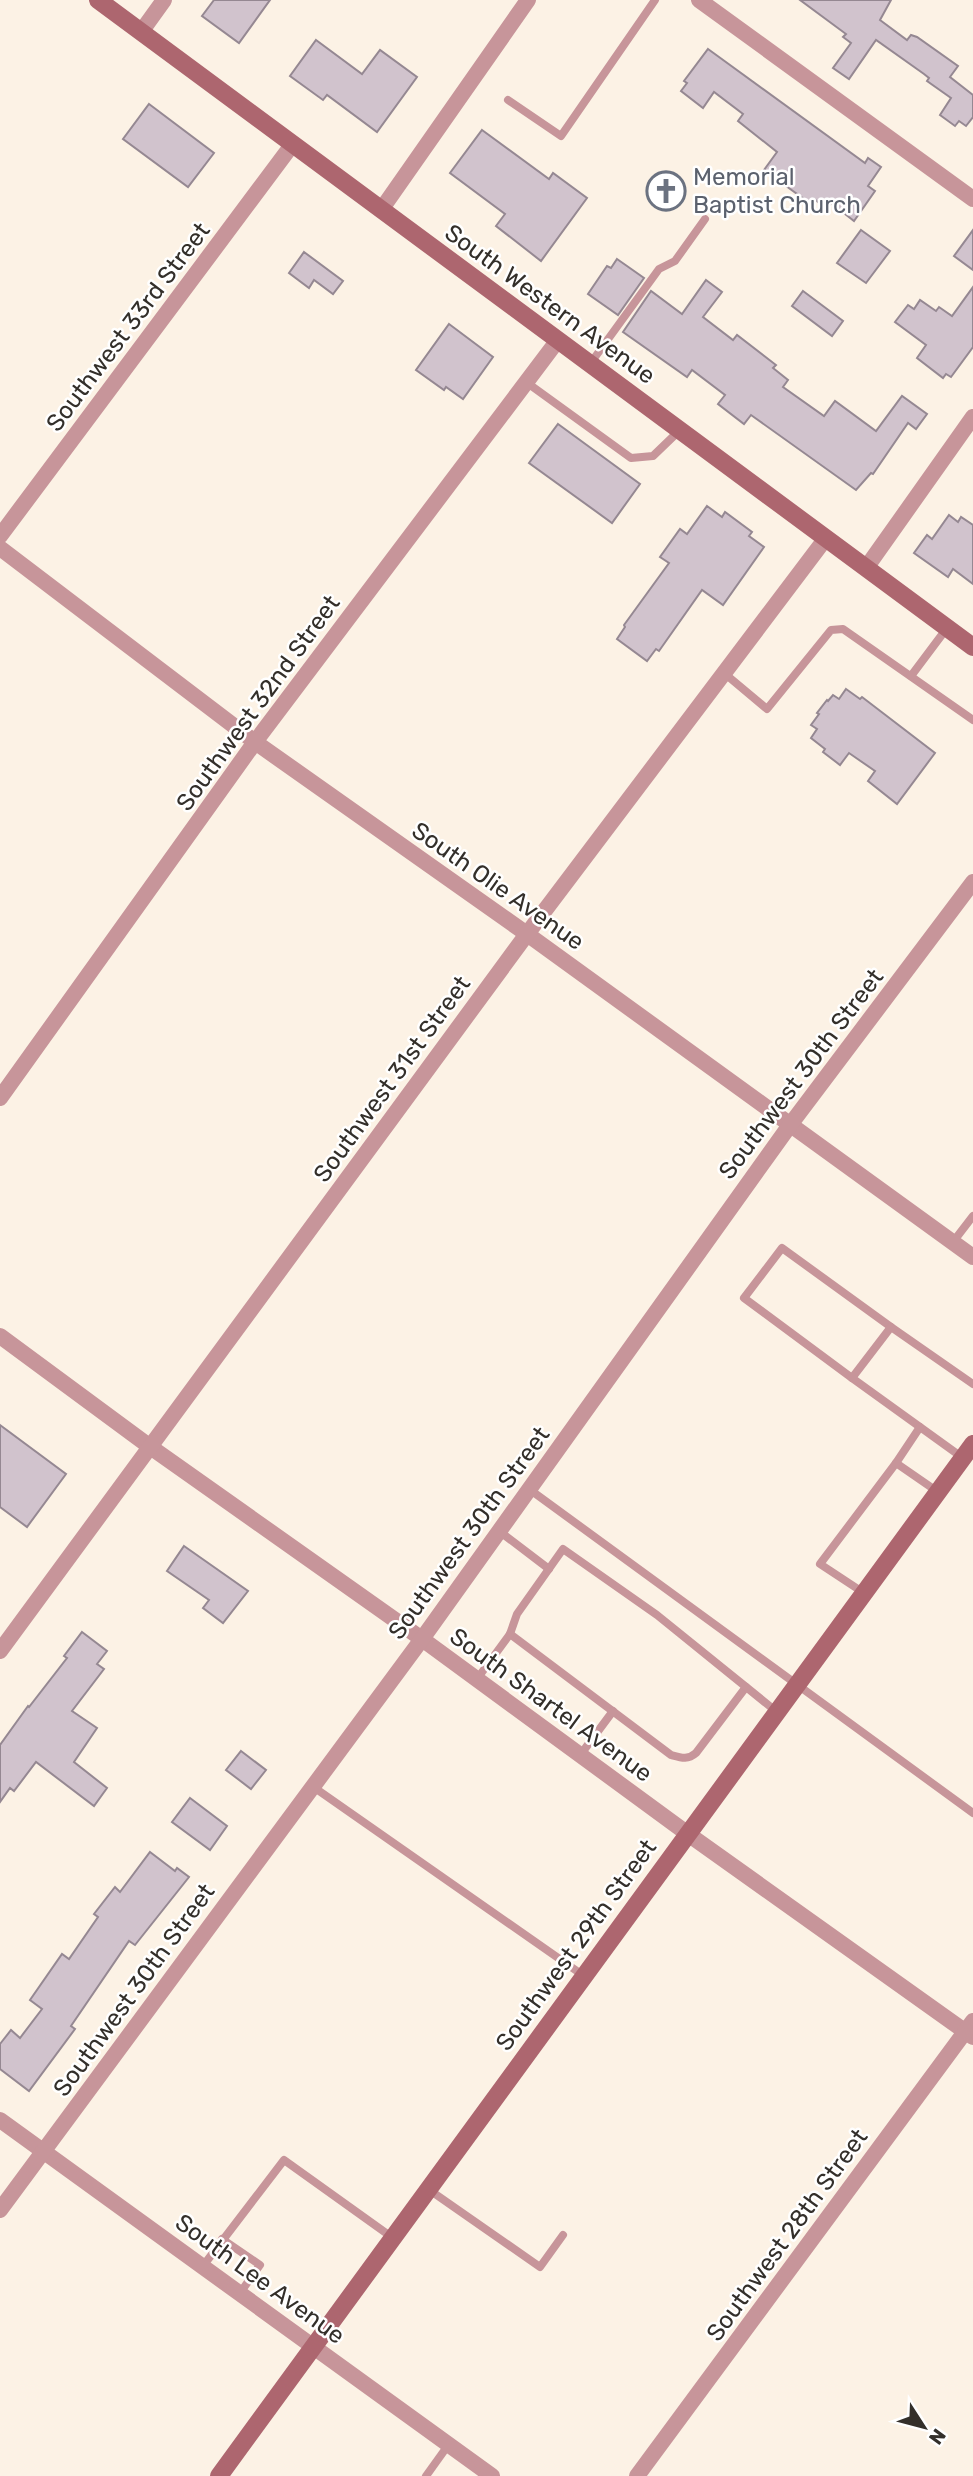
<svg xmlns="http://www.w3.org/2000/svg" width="973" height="2476" font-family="Rubik,sans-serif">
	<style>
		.building { fill: #d1c3cd; stroke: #958892; stroke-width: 2 }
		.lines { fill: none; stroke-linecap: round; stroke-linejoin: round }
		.service { stroke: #c7959a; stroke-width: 8 }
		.minor { stroke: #c7959a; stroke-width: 16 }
		.secondary { stroke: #ad666f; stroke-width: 18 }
		.labels { text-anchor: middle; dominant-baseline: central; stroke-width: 5; stroke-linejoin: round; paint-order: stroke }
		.worship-label { font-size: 24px; fill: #5b616d; stroke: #fff; text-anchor: start }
		.street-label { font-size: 24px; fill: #332f2a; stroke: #fff }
	</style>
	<rect width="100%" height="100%" fill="#fcf2e5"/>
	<!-- building -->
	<g class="building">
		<polygon points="214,0 270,0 239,43 202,16"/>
		<polygon points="800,0 891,0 880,20 907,40 911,35 917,37 958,66 950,77 973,95 973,117 966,126 959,121 955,126 940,115 951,98 927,81 929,78 924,74 876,40 849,79 833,68 851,43 843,37 846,34"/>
		<polygon points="316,40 362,74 380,50 417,77 377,132 327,95 323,100 290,76"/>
		<polygon points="708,49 865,163 868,158 881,167 868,186 875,191 854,221 831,203 827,209 814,199 811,204 764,170 777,152 738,121 743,114 714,92 703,108 681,91 687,83 684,81"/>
		<polygon points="149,104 214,153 188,187 123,139"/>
		<polygon points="482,130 549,179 553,173 587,198 541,261 496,226 505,214 450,173"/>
		<polygon points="861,230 890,251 866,283 837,263"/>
		<polygon points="973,230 973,270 954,256"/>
		<polygon points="304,252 343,281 333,294 314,280 309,288 289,273"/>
		<polygon points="617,259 644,278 618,315 588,294 607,266 611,268"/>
		<polygon points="706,280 722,292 703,317 733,340 737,335 776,365 773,368 788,380 783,387 824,416 835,401 876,431 902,396 927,414 916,429 908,423 873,474 871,473 856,490 751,415 744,424 718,404 725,395 692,370 687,377 623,332 651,291 682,314"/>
		<polygon points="973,287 973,347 951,377 946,374 943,378 917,358 926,345 895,322 908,305 914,309 920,300 936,311 939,307 952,316"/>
		<polygon points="803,291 843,321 832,336 792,306"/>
		<polygon points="449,324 493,357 463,399 446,387 444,390 416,370"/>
		<polygon points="558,424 640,484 612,523 529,463"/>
		<polygon points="707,506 722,517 725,512 752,532 749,536 764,547 723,605 702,590 659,651 656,649 647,661 617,639 625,627 624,625 669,563 660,557 680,529 687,534"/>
		<polygon points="949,515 958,522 961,517 973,525 973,584 953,569 948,577 914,553 927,535 932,539"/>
		<polygon points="846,689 860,699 862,697 935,753 897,804 868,781 875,771 849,753 840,765 823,752 825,749 811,738 817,729 811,725 819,714 817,713 827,700 828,701 833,695 839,699"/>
		<polygon points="0,1425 66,1474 27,1527 0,1507"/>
		<polygon points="184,1546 248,1591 223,1623 203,1608 209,1600 167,1571"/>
		<polygon points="82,1632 107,1651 97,1664 104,1669 72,1711 97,1728 74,1762 107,1788 94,1806 36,1762 14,1791 10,1788 0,1802 0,1745 28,1706 29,1707 67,1658 64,1656"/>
		<polygon points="241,1751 266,1770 251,1789 226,1770"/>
		<polygon points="190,1798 227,1826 210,1850 172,1822"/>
		<polygon points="150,1852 175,1871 177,1868 189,1877 135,1945 129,1941 71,2026 75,2029 29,2091 0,2069 0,2044 11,2030 20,2038 42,2009 30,2000 62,1954 69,1959 98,1917 94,1914 115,1887 120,1892"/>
	</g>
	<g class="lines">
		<!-- service -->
		<g class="service">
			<polyline points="508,100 561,136 655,0"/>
			<polyline points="590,364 659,269 675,261 705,219"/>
			<polyline points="526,382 631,458 653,456 680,430"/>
			<polyline points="724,673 767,709 831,630 843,629 973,720"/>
			<polyline points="911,676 947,628"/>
			<polyline points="953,1242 973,1216"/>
			<polyline points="852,1378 744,1298 782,1248 891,1327"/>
			<polyline points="963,1458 852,1378 891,1327 973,1384"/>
			<polyline points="896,1463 938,1492"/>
			<polyline points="529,1489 973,1813"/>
			<polyline points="499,1531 549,1569"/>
			<polyline points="864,1593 820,1564 896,1463 920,1427"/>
			<path d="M510,1634l161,121c11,3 17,5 25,-2l50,-66"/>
			<polyline points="477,1679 510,1634 517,1614 563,1549 657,1615 777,1712"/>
			<polyline points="581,1754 613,1711"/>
			<polyline points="312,1786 584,1976"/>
			<polyline points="428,2189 540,2267 563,2235"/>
			<polyline points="222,2239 260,2265 240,2293"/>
			<polyline points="203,2266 284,2160 393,2238"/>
			<polyline points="426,2476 449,2444"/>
		</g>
		<!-- minor -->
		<g class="minor">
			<polyline points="699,0 973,199"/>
			<polyline points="141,32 164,0"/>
			<polyline points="381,210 528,0"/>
			<polyline points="0,536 292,145"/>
			<polyline points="0,548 255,742 527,934 973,1257"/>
			<polyline points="866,568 973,417"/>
			<polyline points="0,1098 255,742 558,340"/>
			<polyline points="0,1336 149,1446 422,1639 688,1834 973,2037"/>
			<polyline points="0,1651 527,934 826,538"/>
			<polyline points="0,2120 492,2476"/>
			<polyline points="0,2210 422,1639 790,1125 973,882"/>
			<polyline points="637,2476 973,2021"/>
		</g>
		<!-- secondary -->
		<g class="secondary">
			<polyline points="98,0 973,647"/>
			<polyline points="219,2476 973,1444"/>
		</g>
	</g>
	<!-- icons -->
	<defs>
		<g id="church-ring" transform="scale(2.0125)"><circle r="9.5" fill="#fff" stroke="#6b7280" stroke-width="1.5"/><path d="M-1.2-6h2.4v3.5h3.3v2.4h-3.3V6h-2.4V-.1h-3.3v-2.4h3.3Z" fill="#6b7280"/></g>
	</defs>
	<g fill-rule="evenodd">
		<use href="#church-ring" x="666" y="191"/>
	</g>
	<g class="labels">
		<!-- worship labels -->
		<g class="worship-label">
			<text x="693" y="177">Memorial<tspan x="693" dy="28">Baptist Church</tspan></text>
		</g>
		<!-- street labels -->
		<g class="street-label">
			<text transform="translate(550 304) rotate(36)">South Western Avenue</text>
			<text transform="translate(128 327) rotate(-53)">Southwest 33rd Street</text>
			<text transform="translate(258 703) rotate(-54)">Southwest 32nd Street</text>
			<text transform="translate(498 886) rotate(35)">South Olie Avenue</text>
			<text transform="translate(801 1074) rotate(-53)">Southwest 30th Street</text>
			<text transform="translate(392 1079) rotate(-54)">Southwest 31st Street</text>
			<text transform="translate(469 1533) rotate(-54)">Southwest 30th Street</text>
			<text transform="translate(551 1705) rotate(36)">South Shartel Avenue</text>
			<text transform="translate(576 1945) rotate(-54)">Southwest 29th Street</text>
			<text transform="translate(134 1990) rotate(-54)">Southwest 30th Street</text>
			<text transform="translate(787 2235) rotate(-54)">Southwest 28th Street</text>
			<text transform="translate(260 2279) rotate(36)">South Lee Avenue</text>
		</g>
	</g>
	<!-- north arrow -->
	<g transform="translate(924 2427) rotate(126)" stroke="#ffffff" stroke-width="5" paint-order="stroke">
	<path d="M0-5L12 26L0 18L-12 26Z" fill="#332f2a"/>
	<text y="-10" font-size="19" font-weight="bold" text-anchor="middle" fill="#332f2a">N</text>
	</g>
</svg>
